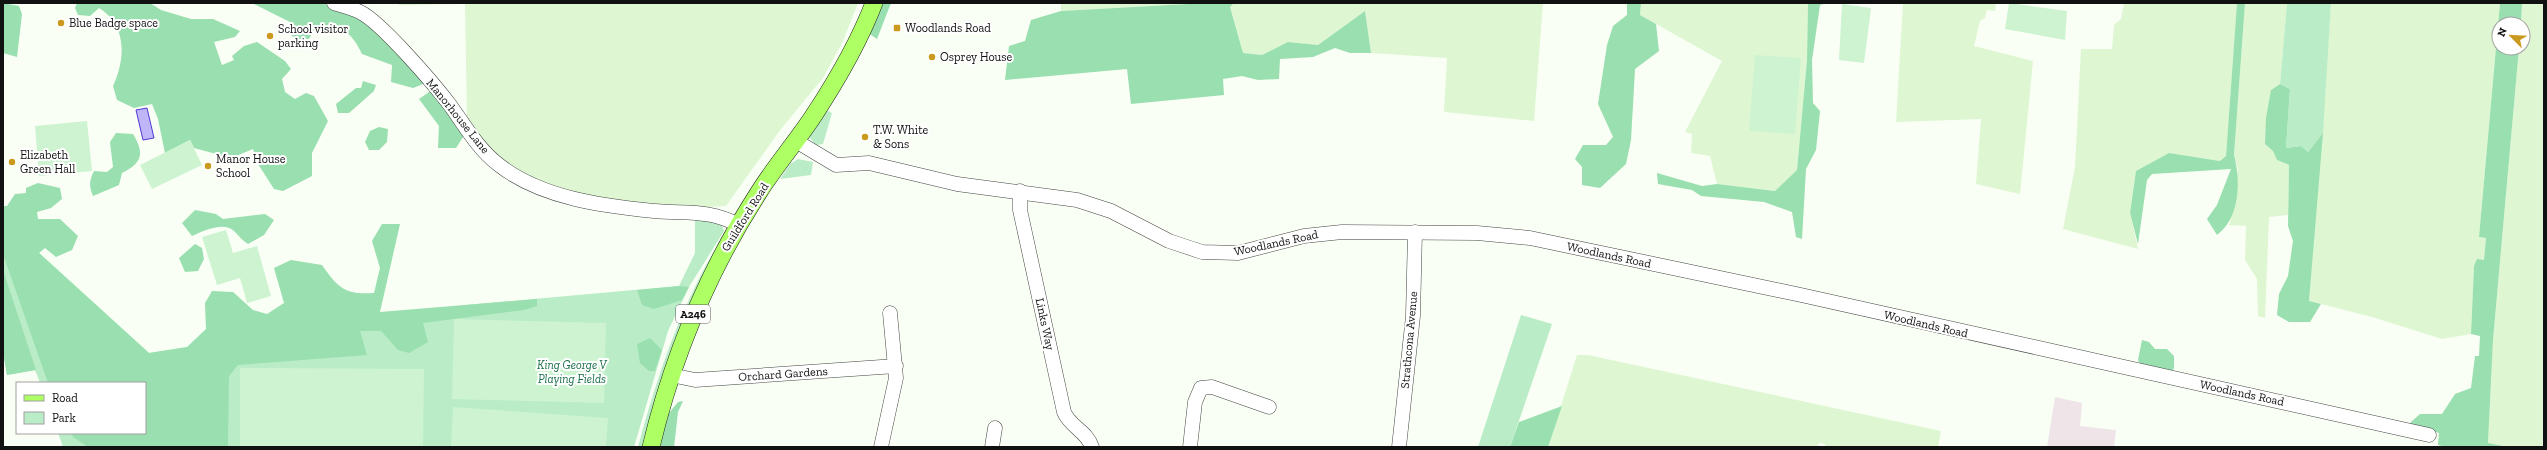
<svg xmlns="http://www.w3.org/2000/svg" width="2547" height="450" font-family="'Zilla Slab',serif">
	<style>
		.industrial { fill: #efe5e9 }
		.farmland { fill: #def7d2 }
		.green { fill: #baedc7 }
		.forest { fill: #99dfaf }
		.pitch { fill: #cdf3d1 }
		.water { fill: #bfb6fa; stroke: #5238d5 }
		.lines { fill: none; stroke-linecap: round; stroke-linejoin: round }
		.minor-casing { stroke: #444; stroke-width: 15 }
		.major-casing { stroke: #222; stroke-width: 18 }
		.minor { stroke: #fff; stroke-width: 14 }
		.major { stroke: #aeff64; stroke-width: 17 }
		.poi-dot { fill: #ca9a1f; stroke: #fff; stroke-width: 1.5 }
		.labels { text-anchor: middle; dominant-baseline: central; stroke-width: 4; stroke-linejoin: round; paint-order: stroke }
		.shield { fill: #fff; stroke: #585858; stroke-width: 1 }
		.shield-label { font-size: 11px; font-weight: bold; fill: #111 }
		.poi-label { font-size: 12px; fill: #111; stroke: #fff; text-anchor: start }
		.street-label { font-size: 12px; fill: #111; stroke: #fff }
		.park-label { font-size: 12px; font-style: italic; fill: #1c6e49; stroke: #fff }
	</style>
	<rect width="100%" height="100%" fill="#f9fff4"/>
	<!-- industrial -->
	<polygon class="industrial" points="2055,397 2082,403 2080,426 2116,430 2114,447 2047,447"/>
	<!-- farmland -->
	<g class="farmland">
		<polygon points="397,3 858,3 843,41 823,78 781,129 726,206 694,208 638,206 554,188 529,176 492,153 467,121 465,4 399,5"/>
		<polygon points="1061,3 1206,3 1061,11"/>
		<polygon points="1234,3 1543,3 1534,121 1444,112 1447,58 1371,53 1365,11 1318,45 1288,42 1262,55 1243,53 1230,7"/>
		<polygon points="1641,3 1808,3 1807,60 1797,170 1776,191 1717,184 1710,156 1691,153 1692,134 1685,132 1722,61 1640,15"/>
		<polygon points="1903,3 1996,3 1995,11 1987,10 1985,18 1980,21 1974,46 2033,61 2020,194 1976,184 1981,119 1896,122"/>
		<polygon points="2124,3 2237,3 2226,156 2220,161 2169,153 2136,171 2130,213 2138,249 2063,229 2075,167 2081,49 2112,49 2114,25 2121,19"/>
		<polygon points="2245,3 2287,3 2280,84 2271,90 2273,151 2277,160 2289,165 2288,215 2269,217 2265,318 2258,316 2257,279 2245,260 2246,226 2228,225 2230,223 2238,169 2234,155"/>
		<polygon points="2331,3 2500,3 2479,237 2486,238 2484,260 2474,266 2471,334 2442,339 2372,317 2309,301"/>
		<polygon points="2522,3 2544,3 2544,447 2508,447 2488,444 2493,340 2519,48 2523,48 2523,24 2521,24"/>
		<polygon points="1577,355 1588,355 1941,431 1938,447 1825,447 1825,444 1819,443 1817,447 1548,447"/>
	</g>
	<!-- green -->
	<g class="green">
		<polygon points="2287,3 2331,3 2323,133 2308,152 2301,146 2286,148 2290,89 2280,84"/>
		<polygon points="826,110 832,113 823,144 816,145 809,137 810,132"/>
		<polygon points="798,159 813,162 811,175 780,179 790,164"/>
		<polygon points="695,216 722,226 724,231 689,287 668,331 634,447 63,447 58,433 145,433 145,383 40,383 35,370 7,375 3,351 3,220 149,353 465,305 679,286 695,253"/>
		<path d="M724,234l-80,213h-6c20,-75 45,-147 86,-213z"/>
		<polygon points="1521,315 1552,324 1510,447 1478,447"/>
	</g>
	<!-- forest -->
	<g class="forest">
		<polygon points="3,3 19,6 22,14 17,57 3,53"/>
		<path d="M77,3h73l11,7 30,9h22l27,12 -5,6 -21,5 8,23 12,-5 -2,-4 12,-10 13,-4 28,19 6,8 -9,10 3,13 10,7 11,-6 8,3 14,25 -16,32v23l-29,15 -9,-2 -16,-25 -5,-15 -22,9 -37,-10 -4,-8 -25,13 -7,-34 -6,-15 -18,4 -17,-8 -4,-14c12,-26 15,-60 -14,-78l-9,8 -12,-1 -3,-7z"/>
		<path d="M252,3c22,0 44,-2 65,0 48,4 79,48 109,80l-13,5 -22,-6 1,-17 -30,-11c-12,-25 -19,-26 -47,-26l-6,11 -9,4 -10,-9 2,-11z"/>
		<polygon points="880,3 891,3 877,39 868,33"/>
		<polygon points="1206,3 1234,3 1230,7 1243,53 1262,55 1288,42 1318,45 1365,11 1371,53 1350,53 1335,48 1313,57 1280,59 1279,79 1258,80 1242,76 1223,79 1224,95 1131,104 1127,69 1005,80 1009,46 1025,41 1031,20 1061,11"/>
		<polygon points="1627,3 1641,3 1640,15 1656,24 1659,51 1635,69 1631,140 1626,164 1600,188 1582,185 1582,167 1575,159 1583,145 1606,145 1613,137 1598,104 1607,45 1613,26 1627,15"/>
		<polygon points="1808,3 1827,3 1820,5 1812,60 1813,103 1820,111 1816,150 1806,169 1802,239 1796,237 1792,212 1764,202 1701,196 1692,190 1658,184 1657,173 1702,186 1717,184 1775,191 1797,170 1807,60"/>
		<path d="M2237,3h8l-11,152c7,26 6,63 -17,80l-10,-16 10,-14 14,-36 -79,5 -5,6 -9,64 -8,-31 6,-42 33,-18 51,8 6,-5z"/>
		<polygon points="2500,3 2522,3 2521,24 2499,24 2499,48 2519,48 2493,340 2488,443 2507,447 2446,447 2438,445 2439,433 2410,425 2411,422 2420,414 2442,414 2455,394 2471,388 2475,356 2479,356 2480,336 2471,334 2474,266 2477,259 2484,260 2486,238 2479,237"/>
		<polygon points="363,81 376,85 374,91 349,113 338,113 336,104 356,88 361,88"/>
		<polygon points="2280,84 2290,89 2286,148 2301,146 2308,152 2323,133 2309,301 2321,304 2310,322 2289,322 2277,315 2279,294 2288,276 2293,241 2288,226 2289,165 2277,160 2273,151 2265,144 2266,118 2271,90"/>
		<polygon points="432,90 465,134 456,148 438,148 439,126 419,99"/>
		<polygon points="379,127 388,129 387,142 379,150 369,150 365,142 370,131"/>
		<path d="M116,133l17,1c12,20 9,29 -11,39l-3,12 -26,11c-4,-10 -4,-15 1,-25l13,1 6,-5 -3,-25z"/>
		<path d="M38,183l22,5 2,11 -11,9 -14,4 1,7h22l18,17 -6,14 -16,7 -11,-9 -6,5 110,100 38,-6 19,-18 -1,-26 7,-12 21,1 20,18 14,4 17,-11 -10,-35 17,-8 31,5c16,23 23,30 52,28l6,-25 -8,-27 10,-17h18l-20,88 157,-13v7l-13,4 -101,13 5,19 -19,11 -11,-3 -17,-19h-21l7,24 -129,10 -9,11 -1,71h-140l-15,-10 -2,-4h74v-50h-97l-45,-129v-48h4l8,-12 11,-1v-5z"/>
		<path d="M195,210l21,4 7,5 42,-5 9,6 -10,15 -16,9c-6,-4 -9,-8 -14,-13 -10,-10 -31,0 -42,5l-10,-13z"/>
		<polygon points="195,244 202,248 204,259 198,271 185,272 179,258"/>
		<polygon points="3,270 36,370 7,375 3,351"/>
		<polygon points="679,286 689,287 682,300 654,309 642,305 637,290"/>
		<polygon points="650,338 662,350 655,371 649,371 640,363 637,344"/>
		<polygon points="2142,340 2149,342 2155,349 2167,349 2174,356 2174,368 2172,372 2140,365 2138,360"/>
		<polygon points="683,401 678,412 674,447 658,447 665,418 678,402"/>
		<polygon points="1562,406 1548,447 1510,447 1519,422"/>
	</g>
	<!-- pitch -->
	<g class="pitch">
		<polygon points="2009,3 2067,11 2065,40 2005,29"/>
		<polygon points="1842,4 1871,8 1864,63 1839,60"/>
		<polygon points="1755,55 1801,58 1795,134 1749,131"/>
		<polygon points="87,121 92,171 39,176 35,126"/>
		<polygon points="190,140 202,165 152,189 140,165"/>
		<polygon points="226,230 233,253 257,246 271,296 247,303 240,278 217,285 202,237"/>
		<polygon points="454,319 606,323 604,403 452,399"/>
		<polygon points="240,368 424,369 423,447 240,447"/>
		<polygon points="453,407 608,418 606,447 451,447"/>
	</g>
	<!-- water -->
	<polygon class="water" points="147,108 154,138 143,140 136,110"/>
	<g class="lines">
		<!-- minor casing -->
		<g class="minor-casing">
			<g id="minor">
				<path d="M334,3c8,3 18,5 26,9 21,10 74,72 90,93 15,21 28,44 49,60 42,33 104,41 155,46 34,3 53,-2 85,14"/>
				<polyline points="796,141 836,165 869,163 957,184 1077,200 1111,211 1169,241 1202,252 1238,253 1304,236 1342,232 1477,233 1530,238 1801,295 2429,435"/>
				<path d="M1020,191v19l44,202c6,15 23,19 28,35"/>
				<polyline points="671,375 695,380 896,366"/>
				<polyline points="881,447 896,378 890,313"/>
				<polyline points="992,447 995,428"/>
				<polyline points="1190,447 1195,402 1201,388 1212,387 1269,407"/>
				<polyline points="1399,447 1413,316 1415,232"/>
			</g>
		</g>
		<!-- major casing -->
		<g class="major-casing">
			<path id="major" d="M651,447c22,-92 57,-176 108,-255 17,-27 38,-51 55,-77 23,-35 45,-73 60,-112"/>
		</g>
		<!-- minor -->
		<use href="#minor" class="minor"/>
		<!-- major -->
		<use href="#major" class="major"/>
	</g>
	<!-- markers -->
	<g class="poi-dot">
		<circle cx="61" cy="23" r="4"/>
		<rect x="893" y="24" width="8" height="8" rx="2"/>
		<circle cx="270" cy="36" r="4"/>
		<circle cx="932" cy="57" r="4"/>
		<circle cx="865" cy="137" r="4"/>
		<circle cx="12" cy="162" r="4"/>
		<circle cx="208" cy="166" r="4"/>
	</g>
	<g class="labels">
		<!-- shield labels -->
		<rect class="shield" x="676" y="305" width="34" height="18" rx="3"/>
		<g class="shield-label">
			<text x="693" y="314">A246</text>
		</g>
		<!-- poi labels -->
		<g class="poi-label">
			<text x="69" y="23">Blue Badge space</text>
			<text x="905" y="28">Woodlands Road</text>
			<text x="278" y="29">School visitor<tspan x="278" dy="14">parking</tspan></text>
			<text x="940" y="57">Osprey House</text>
			<text x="873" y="130">T.W. White<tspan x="873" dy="14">&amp; Sons</tspan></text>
			<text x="20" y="155">Elizabeth<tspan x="20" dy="14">Green Hall</tspan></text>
			<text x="216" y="159">Manor House<tspan x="216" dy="14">School</tspan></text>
		</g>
		<!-- street labels -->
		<g class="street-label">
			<text transform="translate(458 116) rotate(51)">Manorhouse Lane</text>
			<text transform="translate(745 217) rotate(-58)">Guildford Road</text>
			<text transform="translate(1276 243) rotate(-12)">Woodlands Road</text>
			<text transform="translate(1609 255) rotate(12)">Woodlands Road</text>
			<text transform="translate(1045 324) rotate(78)">Links Way</text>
			<text transform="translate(1926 324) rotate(13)">Woodlands Road</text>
			<text transform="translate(1409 340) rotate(-85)">Strathcona Avenue</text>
			<text transform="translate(783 374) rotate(-4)">Orchard Gardens</text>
			<text transform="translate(2242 393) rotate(12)">Woodlands Road</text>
		</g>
		<!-- park labels -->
		<g class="park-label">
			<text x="572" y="365">King George V<tspan x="572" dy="14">Playing Fields</tspan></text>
		</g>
	</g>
	<!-- border -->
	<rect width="2547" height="450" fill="none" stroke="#111111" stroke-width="8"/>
	<!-- legend -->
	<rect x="16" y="382" width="130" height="52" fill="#ffffff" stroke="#a0a0a0"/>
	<rect x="24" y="395" width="20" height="6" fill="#aeff64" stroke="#a0a0a0"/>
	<text x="52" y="402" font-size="12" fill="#111111">Road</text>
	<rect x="24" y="412" width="20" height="12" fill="#baedc7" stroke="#a0a0a0"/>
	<text x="52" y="422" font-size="12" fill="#111111">Park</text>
	<!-- north arrow -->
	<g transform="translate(2511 36) rotate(294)"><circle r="19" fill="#ffffff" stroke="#a0a0a0"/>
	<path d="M0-3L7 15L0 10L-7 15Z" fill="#ca9a1f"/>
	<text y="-6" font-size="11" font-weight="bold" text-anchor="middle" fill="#111111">N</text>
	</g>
</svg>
